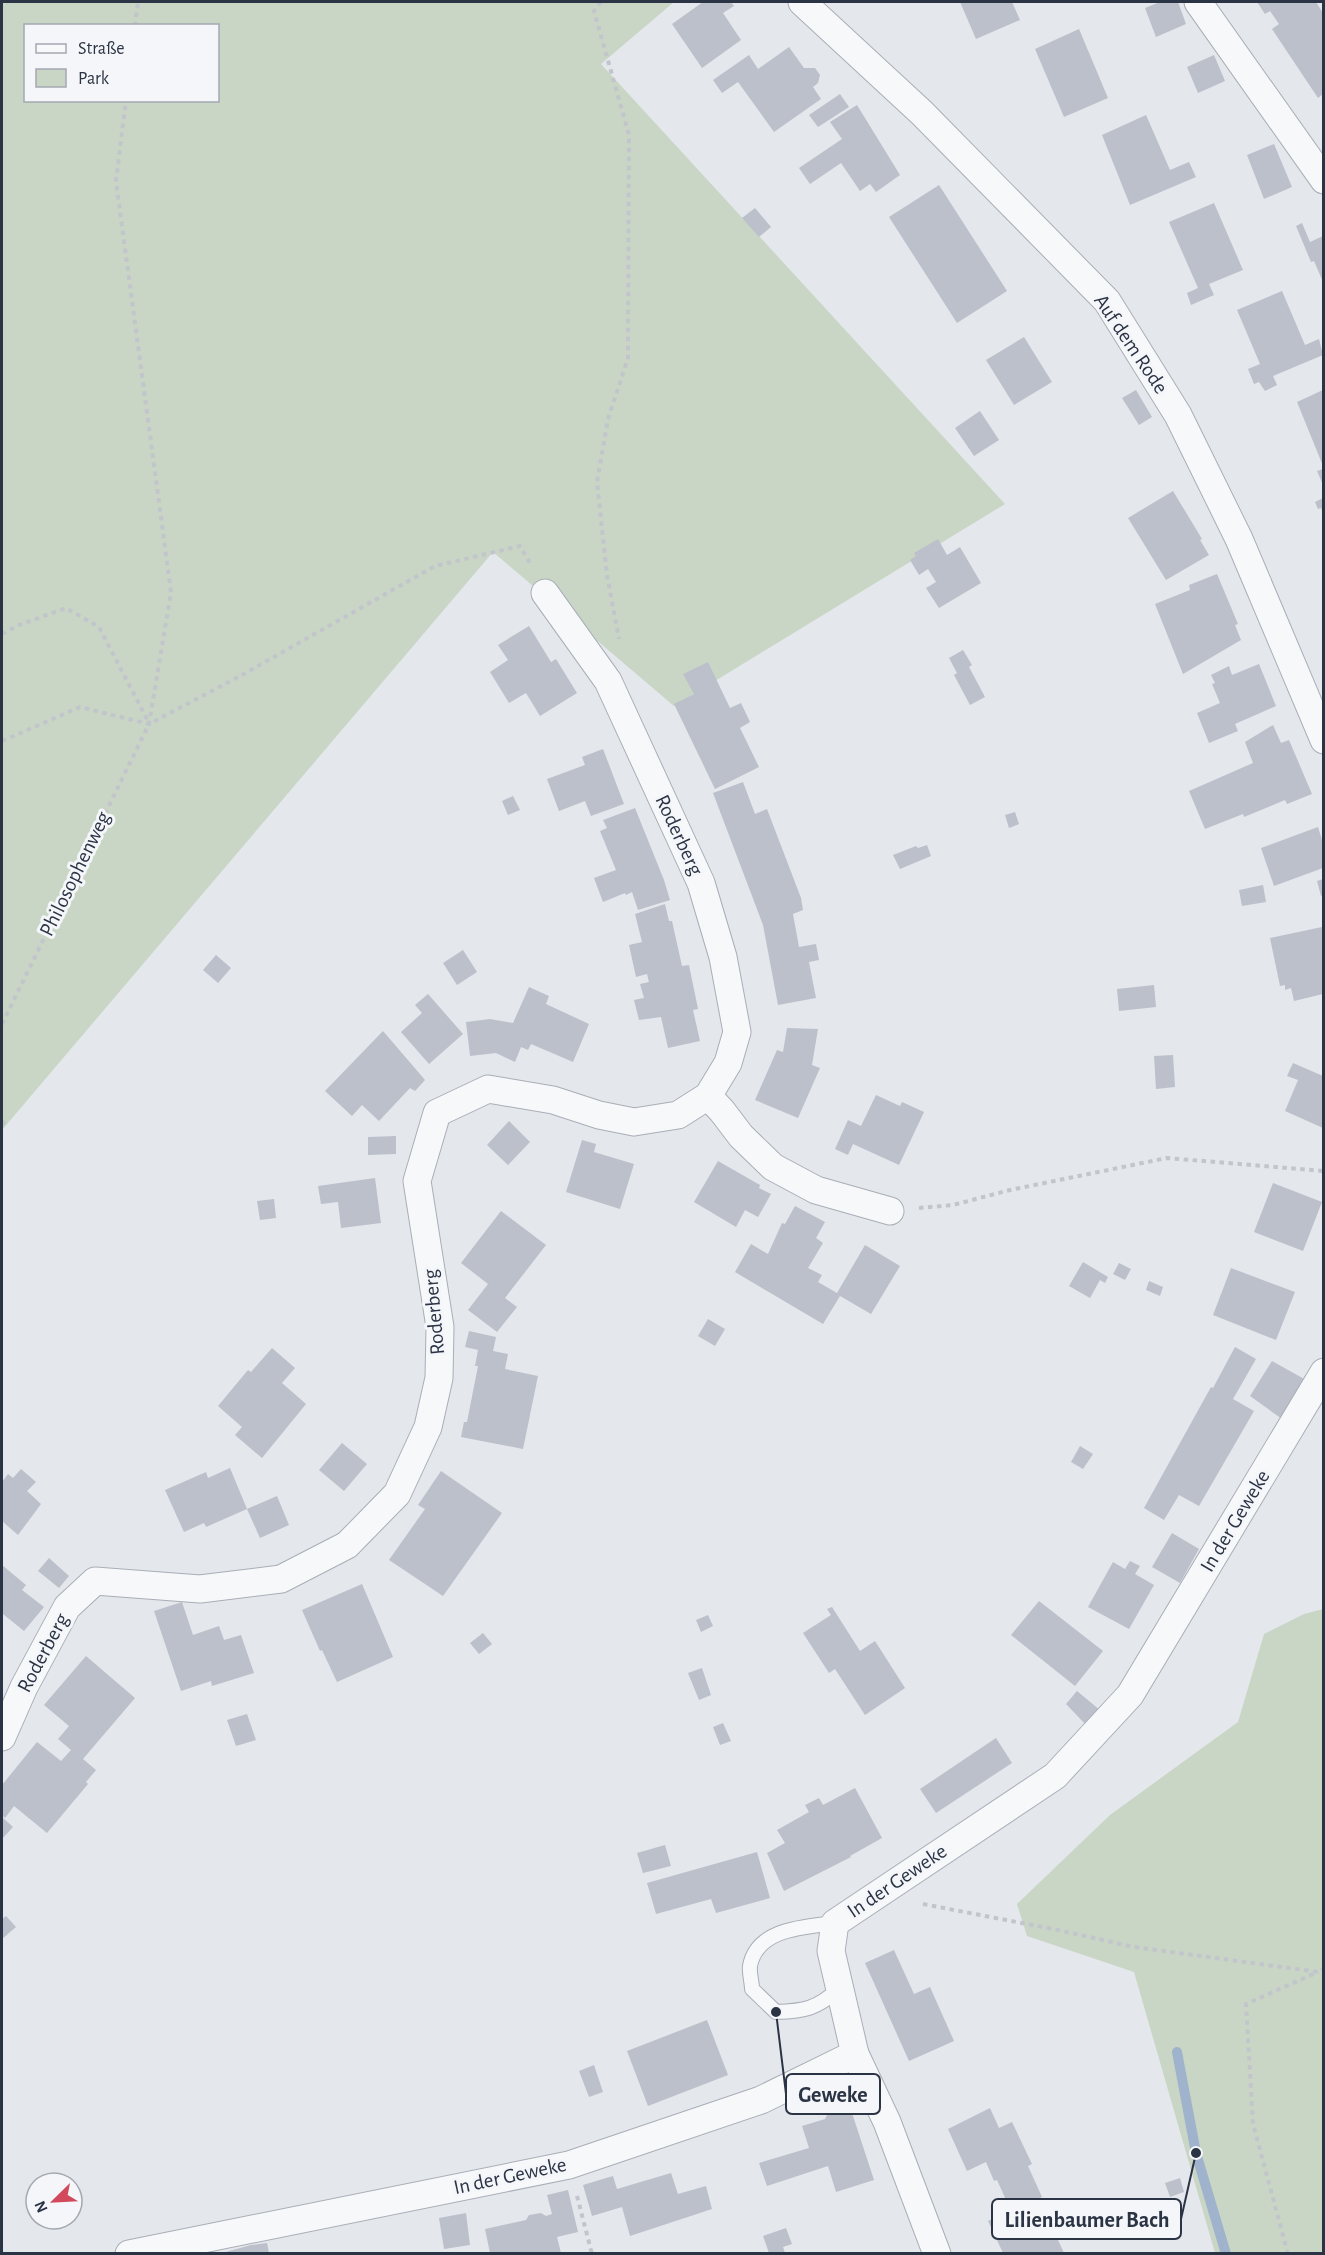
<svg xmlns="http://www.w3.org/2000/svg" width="1325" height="2255" font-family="'Alegreya Sans',sans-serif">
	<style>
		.green { fill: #c9d6c5; fill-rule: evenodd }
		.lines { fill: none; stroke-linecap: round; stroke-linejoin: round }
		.stream { stroke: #9fb4cc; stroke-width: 10 }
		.building { fill: #bbc0ca }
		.service-casing { stroke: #a9aeb7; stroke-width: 16 }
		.minor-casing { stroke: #a9aeb7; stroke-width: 29 }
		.path { stroke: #c2c5cb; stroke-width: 4; stroke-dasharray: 4.5 4.5; stroke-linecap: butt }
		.service { stroke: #f7f8fa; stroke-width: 14 }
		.minor { stroke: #f7f8fa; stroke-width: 27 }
		.labels { text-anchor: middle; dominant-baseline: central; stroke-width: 6; stroke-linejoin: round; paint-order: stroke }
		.street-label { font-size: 21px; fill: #2b3445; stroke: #f4f6f9 }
		.leader { fill: none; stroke: #2b3445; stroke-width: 2 }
		.callout-dot { fill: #2b3445; stroke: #f4f6f9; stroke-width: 2 }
		.callout { fill: #f4f6f9; stroke: #2b3445; stroke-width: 2 }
		.callout-label { font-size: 22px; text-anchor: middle; font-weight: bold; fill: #2b3445 }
	</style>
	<rect width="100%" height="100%" fill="#e4e7ec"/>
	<!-- green -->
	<g class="green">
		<path d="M2,2h672l-73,62 404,440 -331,202 -181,-154 -491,578zM26,26h192v74h-192z"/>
		<polygon points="1323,1609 1323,2253 1215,2253 1134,1972 1027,1936 1017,1904 1110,1815 1238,1722 1264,1634 1304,1614"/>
	</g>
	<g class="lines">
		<!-- stream -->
		<polyline class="stream" points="1177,2052 1196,2153 1226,2254"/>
	</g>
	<!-- building -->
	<g class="building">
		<polygon points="703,2 731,2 734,6 723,13 741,40 702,68 672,24"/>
		<polygon points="960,2 1012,2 1020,20 976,39"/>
		<polygon points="1160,2 1178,2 1186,24 1156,37 1145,8"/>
		<polygon points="1257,2 1316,2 1323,13 1323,94 1318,98 1272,29 1279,24 1270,11 1265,14"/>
		<polygon points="1079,29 1108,98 1064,117 1035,49"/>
		<polygon points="789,47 804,68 815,68 820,75 818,83 813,87 821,99 774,132 738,82 722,93 713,80 749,55 758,69"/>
		<polygon points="1214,55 1225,81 1198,93 1187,67"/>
		<polygon points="840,94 849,107 818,127 809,115"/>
		<polygon points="857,105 900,175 876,192 870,184 860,191 841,163 810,184 799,168 842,139 830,122"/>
		<polygon points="1146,115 1170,170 1189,162 1196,177 1130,205 1102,135"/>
		<polygon points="1274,144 1292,187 1264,199 1247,155"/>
		<polygon points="939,185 1007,291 957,323 889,217"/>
		<polygon points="1214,203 1243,270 1209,284 1214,295 1191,305 1187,293 1198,288 1169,222"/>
		<polygon points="755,208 771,227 759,237 742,218"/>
		<polygon points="1302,223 1310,242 1323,236 1323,282 1314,261 1311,262 1296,226"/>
		<polygon points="1282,291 1305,345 1319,339 1323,355 1273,376 1277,385 1265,391 1259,382 1254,384 1248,369 1260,364 1237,310"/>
		<polygon points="1024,337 1052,382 1014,405 986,360"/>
		<polygon points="1136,390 1152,417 1139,425 1122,398"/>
		<polygon points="1323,390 1323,466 1297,402"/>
		<polygon points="980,411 999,440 974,456 955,428"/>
		<polygon points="1323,469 1323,485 1317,471"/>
		<polygon points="1173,491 1202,539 1200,540 1209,555 1166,580 1128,518"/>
		<polygon points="1323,498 1323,513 1321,508 1318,509 1315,502"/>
		<polygon points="938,539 947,555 960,547 981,583 939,608 926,588 936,582 928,569 919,575 910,560 916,556 914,553"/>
		<polygon points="1217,574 1238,624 1235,625 1241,640 1183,674 1155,604 1190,590 1189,585"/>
		<polygon points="529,626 551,662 556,659 577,693 540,716 526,693 509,703 490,672 508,660 498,645"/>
		<polygon points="963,650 972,665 969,667 985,697 970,705 954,675 957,673 949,658"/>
		<polygon points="708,662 730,708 741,703 750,722 740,728 759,767 715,789 674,704 694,694 683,674"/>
		<polygon points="1259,664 1276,706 1235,724 1238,731 1209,743 1197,713 1220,703 1212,684 1215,683 1211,675 1229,666 1232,675"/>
		<polygon points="1273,725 1281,743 1289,740 1312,794 1287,804 1285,800 1244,817 1243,814 1205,829 1189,791 1253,763 1245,742"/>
		<polygon points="603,749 624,804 591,816 585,801 559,811 547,779 585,765 582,757"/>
		<polygon points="743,782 755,814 767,809 801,898 803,910 793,914 799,947 816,944 819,960 809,962 816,998 778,1005 763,925 713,793"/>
		<polygon points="513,796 520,810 508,815 502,801"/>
		<polygon points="635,808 664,880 670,900 638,910 632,892 626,895 625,893 603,902 594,878 616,870 600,831 607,828 603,820"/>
		<polygon points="1015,812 1019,824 1009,828 1005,815"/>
		<polygon points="1318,827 1323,843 1323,868 1274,886 1261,848"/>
		<polygon points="927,845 931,856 900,869 893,855 916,846 918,848"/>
		<polygon points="1323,879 1323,895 1321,896 1317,881"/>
		<polygon points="1263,885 1266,902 1242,906 1239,890"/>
		<polygon points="665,904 669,921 672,921 682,966 689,965 698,1009 693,1010 700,1041 668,1048 661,1017 639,1020 634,1000 644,998 640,984 649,982 647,974 636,977 629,945 642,942 635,914"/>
		<polygon points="1322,927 1323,994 1294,1001 1291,988 1285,990 1285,985 1280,986 1270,938"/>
		<polygon points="463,950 477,972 457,985 443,963"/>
		<polygon points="216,955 231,968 218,983 203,970"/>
		<polygon points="1154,985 1156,1007 1119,1011 1117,989"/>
		<polygon points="529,987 549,996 546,1004 589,1024 573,1062 531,1044 528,1050 521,1047 515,1062 496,1053 470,1056 466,1022 490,1019 513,1023"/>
		<polygon points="428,994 463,1034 429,1064 401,1032 422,1013 415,1005"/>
		<polygon points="787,1028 818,1029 812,1065 820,1068 798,1118 755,1100 777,1050 783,1052"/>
		<polygon points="383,1031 425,1080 415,1091 410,1088 379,1121 362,1105 352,1116 325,1091"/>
		<polygon points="1173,1055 1175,1087 1156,1089 1154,1056"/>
		<polygon points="1293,1063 1323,1076 1323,1128 1285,1111 1298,1080 1287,1076"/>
		<polygon points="876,1095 900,1106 902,1102 924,1112 899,1165 853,1144 848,1155 835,1149 848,1120 861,1126"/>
		<polygon points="509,1121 530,1142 508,1165 487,1145"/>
		<polygon points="396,1136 396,1154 368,1155 368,1137"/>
		<polygon points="582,1140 596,1144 594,1152 634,1164 620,1209 566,1192"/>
		<polygon points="718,1161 760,1185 759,1188 771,1194 758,1217 745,1210 736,1227 694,1202"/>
		<polygon points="375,1178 381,1223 341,1228 338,1202 321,1204 318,1186"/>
		<polygon points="1273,1183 1322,1202 1303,1251 1254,1232"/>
		<polygon points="274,1199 276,1218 260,1220 257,1201"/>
		<polygon points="795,1206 825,1222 816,1238 823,1243 808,1268 822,1275 818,1282 837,1293 865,1245 900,1266 871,1314 840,1296 823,1324 735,1272 751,1244 768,1254 782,1223 785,1224"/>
		<polygon points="501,1211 546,1245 505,1298 517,1307 497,1332 468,1310 488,1284 461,1263"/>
		<polygon points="1083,1262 1108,1277 1105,1283 1100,1280 1090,1298 1069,1286"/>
		<polygon points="1119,1263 1131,1269 1125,1280 1113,1274"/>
		<polygon points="1231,1268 1295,1292 1276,1340 1213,1315"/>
		<polygon points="1149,1281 1163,1287 1160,1296 1146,1290"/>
		<polygon points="708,1319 725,1329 715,1346 698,1336"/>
		<polygon points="469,1331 496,1337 493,1351 508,1354 505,1369 538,1376 523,1449 461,1437 464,1422 467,1422 478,1366 475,1366 478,1350 465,1347"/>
		<polygon points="1235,1347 1256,1359 1233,1399 1254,1411 1199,1506 1179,1495 1164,1520 1144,1508 1211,1387 1213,1388"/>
		<polygon points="272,1348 295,1368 282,1383 306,1404 262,1458 235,1435 242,1427 218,1406 248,1370 251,1372"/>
		<polygon points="1272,1361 1306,1380 1282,1419 1250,1396"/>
		<polygon points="342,1443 367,1464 344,1491 319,1470"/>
		<polygon points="1080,1446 1093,1454 1083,1469 1071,1462"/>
		<polygon points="230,1468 247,1509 206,1527 204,1523 184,1532 165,1490 206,1472 208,1478"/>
		<polygon points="21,1469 36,1482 27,1491 41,1504 18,1535 2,1521 2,1482 8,1474 13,1478"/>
		<polygon points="441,1471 502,1513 443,1596 389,1560 425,1509 418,1505"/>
		<polygon points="277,1496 289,1525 260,1538 247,1509"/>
		<polygon points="1172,1533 1199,1549 1180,1583 1152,1567"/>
		<polygon points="49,1558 69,1576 59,1588 38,1571"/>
		<polygon points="1130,1561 1140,1566 1135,1574 1154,1585 1129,1629 1088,1607 1113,1562 1125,1569"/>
		<polygon points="2,1565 26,1585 22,1590 44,1607 24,1631 3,1614 2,1615"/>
		<polygon points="362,1584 393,1657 337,1682 322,1650 320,1651 302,1610"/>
		<polygon points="1039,1601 1103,1651 1075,1686 1011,1635"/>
		<polygon points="182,1602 193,1635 219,1626 224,1640 241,1635 254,1673 212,1686 211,1681 181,1691 154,1611"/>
		<polygon points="832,1607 860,1651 875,1641 905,1688 865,1715 835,1669 829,1673 803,1633 831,1615 827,1609"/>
		<polygon points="708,1615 713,1626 701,1632 696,1620"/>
		<polygon points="483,1633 492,1644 479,1654 470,1643"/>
		<polygon points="86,1656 135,1698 83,1759 96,1770 86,1782 88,1784 47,1833 14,1806 5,1818 2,1815 2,1785 37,1742 61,1761 71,1750 58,1739 69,1726 44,1705"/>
		<polygon points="702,1668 711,1695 699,1700 688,1673"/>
		<polygon points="1077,1691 1101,1711 1089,1728 1066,1704"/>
		<polygon points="247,1714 256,1740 236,1746 227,1720"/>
		<polygon points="723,1723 731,1741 720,1745 713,1727"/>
		<polygon points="996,1738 1012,1763 936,1813 920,1789"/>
		<polygon points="855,1788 882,1838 850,1856 851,1857 784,1891 767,1853 785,1843 777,1830 809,1812 805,1805 819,1798 823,1805"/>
		<polygon points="2,1817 13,1827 2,1839"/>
		<polygon points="665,1845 671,1866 643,1873 637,1853"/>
		<polygon points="757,1852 770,1898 716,1913 711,1899 656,1914 647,1883"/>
		<polygon points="6,1916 16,1927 2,1939 2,1919"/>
		<polygon points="894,1950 914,1994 930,1987 954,2041 909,2061 865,1963"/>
		<polygon points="707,2020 728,2075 648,2106 627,2051"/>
		<polygon points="594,2065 603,2092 589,2097 579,2071"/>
		<polygon points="990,2108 999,2128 1012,2122 1032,2164 1028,2166 1042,2197 1031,2202 1045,2233 1053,2229 1064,2253 1003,2253 988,2221 1011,2211 997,2180 994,2181 986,2162 967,2171 948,2129"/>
		<polygon points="840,2110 845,2112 851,2110 874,2180 836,2192 828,2166 767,2186 759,2163 809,2148 802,2126 825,2119 828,2113"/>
		<polygon points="671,2173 678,2194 706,2186 712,2209 630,2236 622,2207 592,2216 583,2185 613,2176 617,2189"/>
		<polygon points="1180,2178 1184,2192 1170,2197 1165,2183"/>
		<polygon points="568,2190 578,2232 557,2237 561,2253 490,2253 485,2229 526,2220 529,2215 541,2213 546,2216 552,2214 547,2195"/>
		<polygon points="466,2213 470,2245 444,2249 439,2218"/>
		<polygon points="786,2228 792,2244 783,2247 785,2253 769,2253 763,2236"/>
		<polygon points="267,2243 269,2253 222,2253 251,2245"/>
	</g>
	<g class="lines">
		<!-- service casing -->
		<g class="service-casing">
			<path id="service" d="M835,1923c-30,4 -78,5 -85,43 -1,7 2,16 2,23l24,23c29,-1 40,-3 63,-23"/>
		</g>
		<!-- minor casing -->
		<g class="minor-casing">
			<g id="minor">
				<polyline points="802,2 922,113 1107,301 1178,415 1239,539 1324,740"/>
				<polyline points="1198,2 1324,180"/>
				<polyline points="708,1096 722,1111 741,1136 773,1167 816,1190 890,1211"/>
				<polyline points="2,1737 24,1687 67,1607 95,1581 200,1589 281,1579 347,1545 397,1494 428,1427 439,1378 440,1327 417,1181 437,1113 488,1089 553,1100 599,1115 634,1122 678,1115 708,1096 728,1063 737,1032 723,957 701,883 608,681 545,593"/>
				<polyline points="855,2054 887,2122 937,2254"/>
				<polyline points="129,2254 569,2165 761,2100 855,2054 831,1951 835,1923 1055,1776 1130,1695 1324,1372"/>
			</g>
		</g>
		<!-- path -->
		<g class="path">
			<polyline points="601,2 594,11 629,135 628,358 608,419 597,482 607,575 619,639"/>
			<polyline points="135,26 138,2"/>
			<polyline points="2,634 19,625 66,608 99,627 149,723"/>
			<polyline points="2,741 80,707 149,724 242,675 435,566 520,546 531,565"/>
			<polyline points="2,1024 149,724 171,592 116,181 126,100"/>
			<polyline points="2,1121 6,1125"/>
			<polyline points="919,1208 953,1205 1010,1190 1167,1158 1324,1171"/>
			<polyline points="923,1904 1058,1930 1134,1947 1319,1972 1324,1968"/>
			<polyline points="577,2196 592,2254"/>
			<polyline points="1288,2254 1253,2124 1246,2004 1318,1972"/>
		</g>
		<!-- service -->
		<use href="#service" class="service"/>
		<!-- minor -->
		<use href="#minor" class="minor"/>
	</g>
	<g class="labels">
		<!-- street labels -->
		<g class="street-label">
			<text transform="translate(1131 344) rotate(56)">Auf dem Rode</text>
			<text transform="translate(679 835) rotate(65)">Roderberg</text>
			<text transform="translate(75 874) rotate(-64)">Philosophenweg</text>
			<text transform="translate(434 1312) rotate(-95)">Roderberg</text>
			<text transform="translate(1235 1521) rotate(-59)">In der Geweke</text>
			<text transform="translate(43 1653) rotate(-62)">Roderberg</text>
			<text transform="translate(897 1881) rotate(-34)">In der Geweke</text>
			<text transform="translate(510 2176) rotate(-12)">In der Geweke</text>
		</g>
	</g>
	<!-- callouts -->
	<path class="leader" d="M776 2012L786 2094M1196 2153L1181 2219"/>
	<g class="callout-dot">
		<circle cx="776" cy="2012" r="6"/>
		<circle cx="1196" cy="2153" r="6"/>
	</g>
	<g class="callout">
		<rect x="786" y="2074" width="94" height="40" rx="6"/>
		<rect x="992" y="2199" width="189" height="40" rx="6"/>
	</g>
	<g class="callout-label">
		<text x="833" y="2102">Geweke</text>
		<text x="1087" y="2227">Lilienbaumer Bach</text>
	</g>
	<!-- border -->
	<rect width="1325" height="2255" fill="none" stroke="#2b3445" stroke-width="6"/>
	<!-- legend -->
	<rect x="24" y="24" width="195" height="78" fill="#f4f6f9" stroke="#a4a8b1" stroke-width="1.5"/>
	<rect x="36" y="44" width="30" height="9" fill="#f7f8fa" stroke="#a4a8b1" stroke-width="1.5"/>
	<text x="78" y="54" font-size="18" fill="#2b3445">Straße</text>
	<rect x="36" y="69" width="30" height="18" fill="#c9d6c5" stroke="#a4a8b1" stroke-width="1.5"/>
	<text x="78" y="84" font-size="18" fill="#2b3445">Park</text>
	<!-- north arrow -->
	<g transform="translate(54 2201) rotate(246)"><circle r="28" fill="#f4f6f9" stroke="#a4a8b1" stroke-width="1.5"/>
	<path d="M0-4.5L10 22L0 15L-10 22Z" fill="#d1495b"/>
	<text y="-9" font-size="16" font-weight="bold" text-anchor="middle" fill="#2b3445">N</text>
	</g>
</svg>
